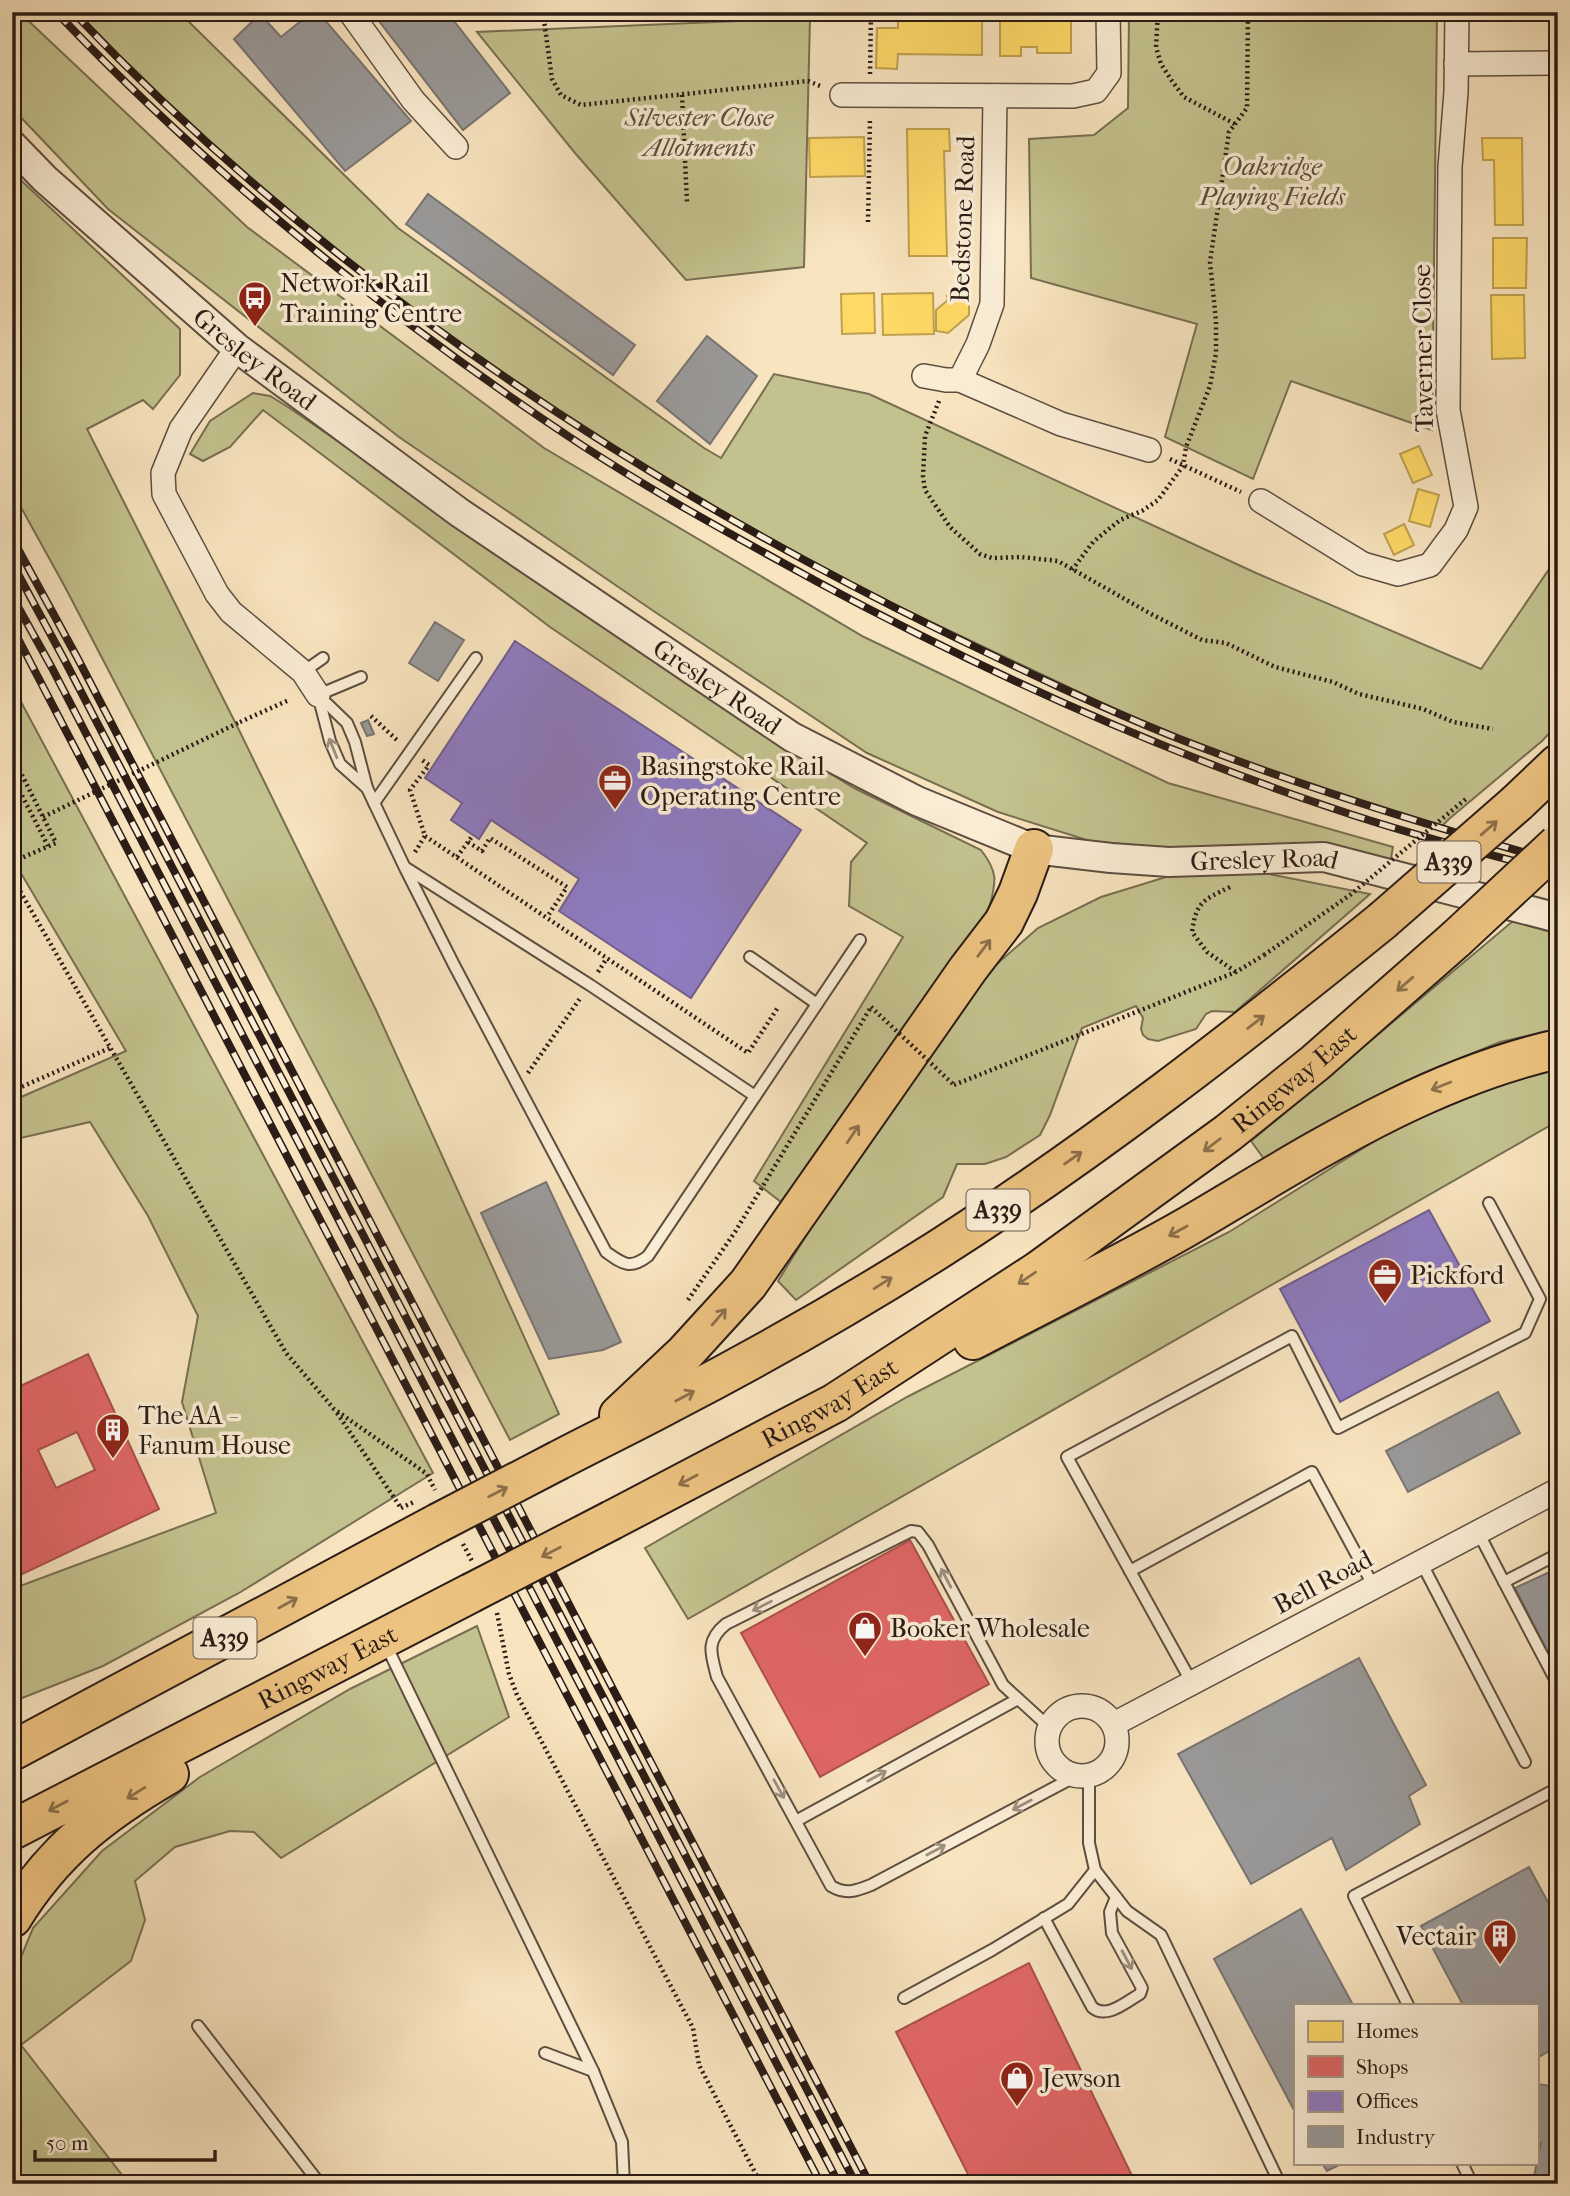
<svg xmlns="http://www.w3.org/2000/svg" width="1570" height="2196" font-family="'IM FELL French Canon',serif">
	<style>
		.green { fill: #c3c28e; stroke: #776f52; stroke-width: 2 }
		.homes { fill: #ffd966; stroke: #bfa04e; stroke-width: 2 }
		.shops { fill: #e06666; stroke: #aa504e; stroke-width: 2; fill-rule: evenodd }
		.offices { fill: #8e7cc3; stroke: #705f8f; stroke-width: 2 }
		.industry { fill: #999; stroke: #787472; stroke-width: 2 }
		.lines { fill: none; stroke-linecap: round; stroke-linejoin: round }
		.service-casing { stroke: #5e4e40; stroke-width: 14 }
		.minor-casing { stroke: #5e4e40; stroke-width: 26 }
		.tertiary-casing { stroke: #5e4e40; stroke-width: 32 }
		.trunk-casing { stroke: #2b1c16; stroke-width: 42 }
		.path { stroke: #2b1c16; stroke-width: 4.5; stroke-dasharray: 2 3.5; stroke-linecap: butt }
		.service { stroke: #faedd5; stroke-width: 10 }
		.minor { stroke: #faedd5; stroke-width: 23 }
		.tertiary { stroke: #faedd5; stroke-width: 28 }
		.trunk { stroke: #ecc280; stroke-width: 38 }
		.rail-casing { stroke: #2b1c16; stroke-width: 8 }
		.rail { stroke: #faedd5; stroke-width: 5; stroke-dasharray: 16; stroke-linecap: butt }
		.trunk-bridge-casing { stroke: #2b1c16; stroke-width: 42; stroke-linecap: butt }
		.path-bridge { stroke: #2b1c16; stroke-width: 4.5; stroke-dasharray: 2 3.5; stroke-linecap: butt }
		.trunk-bridge { stroke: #ecc280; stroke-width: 38 }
		.oneway { stroke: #9d8f7f }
		.oneway2 { stroke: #8c6f4b }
		.labels { text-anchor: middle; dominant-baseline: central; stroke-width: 7; stroke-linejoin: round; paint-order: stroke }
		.shield { fill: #faedd5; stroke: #695b4f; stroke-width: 2 }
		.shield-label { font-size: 24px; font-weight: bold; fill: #2b1c16 }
		.park-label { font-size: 26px; font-style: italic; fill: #594e3a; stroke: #faedd5 }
		.street-label { font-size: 26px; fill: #2b1c16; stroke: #faedd5 }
		.poi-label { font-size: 26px; fill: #2b1c16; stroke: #faedd5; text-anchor: start }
	</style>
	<rect width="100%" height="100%" fill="#f8e4bf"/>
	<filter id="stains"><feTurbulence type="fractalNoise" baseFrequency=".00286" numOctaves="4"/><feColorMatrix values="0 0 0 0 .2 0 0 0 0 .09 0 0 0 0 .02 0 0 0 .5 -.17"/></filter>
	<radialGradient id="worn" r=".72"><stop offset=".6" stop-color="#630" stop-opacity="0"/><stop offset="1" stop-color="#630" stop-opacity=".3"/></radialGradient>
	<!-- green -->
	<g class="green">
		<polygon points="12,12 19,12 247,227 544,448 864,637 1168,783 1393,847 1389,869 1090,841 998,812 867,753 652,610 399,437 108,209 12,108"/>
		<polygon points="73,12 179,12 398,228 704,448 721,458 774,374 869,394 1256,573 1481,669 1558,556 1558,724 1542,741 1449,819 1439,829 1357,803 1174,737 832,575 633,462 410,308 301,223 198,133"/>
		<polygon points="1129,12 1437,12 1432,430 1291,381 1253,479 1165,437 1197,324 1031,278 1029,139 1094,135 1128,108"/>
		<polygon points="810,18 804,267 686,280 575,153 477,32"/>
		<polygon points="12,172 180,329 180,375 153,409 143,400 87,429 239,730 376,1010 559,1414 510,1440 65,587 12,491"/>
		<path d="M253,393l17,3 18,11 462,317 104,64 127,62c18,23 15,32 8,59l-208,293 -27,-21 149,-244 -54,-31 2,-44 16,-19 -317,-216 -287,-217 -33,37 -27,14 -13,-7 20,-33z"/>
		<polygon points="12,685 433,1473 239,1593 103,1666 12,1702 12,1589 216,1513 182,1402 198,1316 148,1216 90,1122 12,1140 12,1101 126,1051 12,858"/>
		<polygon points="1254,871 1370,894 1235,1012 1212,1011 1206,1014 1196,1029 1158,1041 1148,1039 1143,1035 1141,1029 1143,1018 1136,1006 1082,1028 1050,1115 1040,1135 1006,1157 985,1164 957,1164 943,1197 796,1300 778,1281 881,1115 981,978 1038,928 1101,897 1166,877"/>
		<polygon points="1513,921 1558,934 1558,1029 1500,1042 1418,1076 1267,1163 1251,1141"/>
		<polygon points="1558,1065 1558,1121 688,1619 645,1548 907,1397 1229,1232 1397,1127 1539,1069"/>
		<polygon points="477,1626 509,1717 281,1858 254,1832 230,1831 175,1847 135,1881 145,1920 131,1961 21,2045 129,2184 12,2184 12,1979 33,1928 102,1851 200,1777 350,1689"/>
	</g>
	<!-- homes -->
	<g class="homes">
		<polygon points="898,12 982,13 982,55 898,54 897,69 876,68 877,28 898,28"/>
		<polygon points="1012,12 1056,12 1056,17 1071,18 1071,53 1037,53 1037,47 1021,47 1021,56 1000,56 1000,19 1011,19"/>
		<polygon points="907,129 949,129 950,151 944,151 947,256 909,256"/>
		<polygon points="864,137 865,176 810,177 809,138"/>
		<polygon points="1482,138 1522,138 1523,225 1495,225 1494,160 1483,160"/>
		<polygon points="1493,238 1527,238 1526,288 1493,288"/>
		<polygon points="874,293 875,333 842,334 841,294"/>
		<polygon points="933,293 934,334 883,335 882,294"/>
		<polygon points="1491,295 1524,295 1525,358 1492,359"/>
		<polygon points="947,296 969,296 969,315 948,333 936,331 936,310 948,300"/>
		<polygon points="1419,446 1432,475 1413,483 1400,454"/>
		<polygon points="1418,489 1439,495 1430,527 1409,521"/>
		<polygon points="1404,524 1414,545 1394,555 1384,534"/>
	</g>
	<!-- shops -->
	<g class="shops">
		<path d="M88,1354l71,155 -147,70v-189zM77,1432l18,38 -39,18 -18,-38z"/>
		<polygon points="910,1540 989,1684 820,1777 741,1633"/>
		<polygon points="1029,1963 1136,2184 973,2184 896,2032"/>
	</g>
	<!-- offices -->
	<g class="offices">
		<polygon points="515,641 801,830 691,998 559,911 579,879 491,820 479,839 473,835 451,820 462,803 425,778"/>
		<polygon points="1429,1210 1490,1321 1340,1402 1280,1289"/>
	</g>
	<!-- industry -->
	<g class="industry">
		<polygon points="312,12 318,12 411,121 345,171 234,39 260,14 281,37"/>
		<polygon points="372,12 447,12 510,93 463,130"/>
		<polygon points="428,194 635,345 613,375 406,224"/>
		<polygon points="707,336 757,376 710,444 657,401"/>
		<polygon points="435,622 464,640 438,681 409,663"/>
		<polygon points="368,720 374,734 367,736 361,723"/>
		<polygon points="546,1182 621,1342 603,1350 549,1359 481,1213"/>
		<polygon points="1498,1392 1520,1433 1408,1492 1386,1451"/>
		<polygon points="1558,1568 1558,1672 1515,1588"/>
		<polygon points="1359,1658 1426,1785 1409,1796 1420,1824 1346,1870 1332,1838 1251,1884 1178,1754"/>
		<polygon points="1529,1867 1558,1921 1558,2046 1537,2058 1537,2005 1463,2005 1421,1926"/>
		<polygon points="1301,1909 1353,2005 1295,2005 1295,2112 1214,1959"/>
		<polygon points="1537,2084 1558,2087 1558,2184 1533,2181 1541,2143 1537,2143"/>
		<polygon points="1322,2163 1343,2163 1327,2171"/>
	</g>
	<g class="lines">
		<!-- service casing -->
		<g class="service-casing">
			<g id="service">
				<polyline points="303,672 323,658"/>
				<path d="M318,695l29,28 8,19 12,46 38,80 49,97 152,287c17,12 24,18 42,4l212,-316"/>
				<polyline points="318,695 330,741 340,764 367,788"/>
				<polyline points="318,695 361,677"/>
				<polyline points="374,803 476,658"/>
				<polyline points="406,868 590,985 755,1096"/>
				<polyline points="750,957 817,1004"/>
				<polyline points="1478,1532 1504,1582 1558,1554"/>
				<polyline points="1421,1562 1525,1762"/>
				<polyline points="1130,1571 1067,1457 1292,1336 1338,1428 1525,1333 1540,1299 1489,1203"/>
				<polyline points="1504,1582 1558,1685"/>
				<polyline points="386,1645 593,2071 622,2142 624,2184"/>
				<polyline points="1192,1683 1130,1571 1312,1472 1374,1587"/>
				<path d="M1049,1727l-46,-42 -75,-140 -10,-13 -7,-1 -185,93c-21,17 -15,30 -9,53l114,209c15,9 25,5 40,-1l205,-109"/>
				<polyline points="796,1821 1018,1699"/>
				<polyline points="1095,1870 1127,1911 1161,1935 1280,2184"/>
				<path d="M1044,1918l48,89c14,13 34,-5 48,-13l2,-6 -30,-55 -2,-21 6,-15"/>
				<polyline points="904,1998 992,1950 1068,1904 1095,1870 1089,1843 1089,1775"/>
				<polyline points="1408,2005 1354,1896 1558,1788"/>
				<polyline points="198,2026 320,2184"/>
				<polyline points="545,2053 593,2071"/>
				<polyline points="1462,2163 1472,2184"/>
			</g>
		</g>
		<!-- minor casing -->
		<g class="minor-casing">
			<g id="minor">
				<polyline points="350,12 413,100 456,147"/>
				<polyline points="1456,64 1558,63"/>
				<polyline points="842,95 1073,96 1096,91 1109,73 1108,12"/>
				<polyline points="237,348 181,429 163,473 164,494 217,594 231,612 303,672 318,695"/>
				<polyline points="924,376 946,380 960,380 1061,424 1149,450"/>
				<polyline points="960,380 978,344 992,304 995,96"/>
				<polyline points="1261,501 1363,564 1398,574 1430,565 1456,530 1466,507 1448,410 1450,167 1456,92 1457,12"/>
				<circle cx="1082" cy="1741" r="35"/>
				<polyline points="1114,1724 1558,1490"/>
			</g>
		</g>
		<!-- tertiary casing -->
		<g class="tertiary-casing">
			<g id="tertiary">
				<path id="s1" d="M12,145l33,34 192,169 223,165 332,224 125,64 117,48 77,9 58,4 155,-5 234,61"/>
			</g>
		</g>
		<!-- trunk casing -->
		<g class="trunk-casing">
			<g id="trunk">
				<polyline points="1517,803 1558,764"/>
				<path d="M973,1340c70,-37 142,-72 212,-112 120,-70 235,-148 373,-179"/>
				<polyline points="619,1415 685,1353 748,1284 968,969 1004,922 1018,893 1034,849"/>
				<path d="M559,1460c38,-20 76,-38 113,-58 91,-47 180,-98 267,-153 155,-99 300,-212 443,-328"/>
				<path id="s2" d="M612,1520l223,-117 203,-132 190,-138 87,-70 141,-124"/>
				<polyline points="12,1751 438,1523"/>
				<path id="s3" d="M12,1830l459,-237"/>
				<path d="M12,1918c41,-67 90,-105 157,-144"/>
			</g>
		</g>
		<!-- path -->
		<g class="path">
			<polyline points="487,12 488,14 871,13"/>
			<polyline points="1158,12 1156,47 1161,64 1172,81 1184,97 1235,124"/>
			<polyline points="543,13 552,79 561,95 581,105 808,81 823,87"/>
			<polyline points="870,74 871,13"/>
			<polyline points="682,95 687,203"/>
			<polyline points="868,222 870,118"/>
			<polyline points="939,401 925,436 923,476 925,490 950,527 980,554 992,558 1021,557 1058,561 1151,614 1202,640 1226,643 1275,667 1333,682 1359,694 1423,709 1453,722 1493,729"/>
			<polyline points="1170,459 1241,492"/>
			<polyline points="1072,570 1093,542 1120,520 1142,511 1158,500 1183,466 1186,447 1210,386 1216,353 1216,321 1210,262 1229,132 1247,108 1248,12"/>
			<polyline points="371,716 399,742"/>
			<polyline points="240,722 289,700"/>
			<polyline points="12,755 56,843 12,862"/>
			<polyline points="12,776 48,846"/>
			<polyline points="425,836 748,1053 779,1006"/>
			<polyline points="468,842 482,851 490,838 567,887 547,917"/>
			<polyline points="415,852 425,836 410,790 429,765 422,760"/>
			<polyline points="457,857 473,835"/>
			<polyline points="12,877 286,1353 334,1409 427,1474 435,1490"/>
			<path d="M1230,887c-27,13 -34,15 -38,45l15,20 29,20"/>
			<polyline points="598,972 607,958"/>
			<polyline points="528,1073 581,997"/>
			<polyline points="954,1085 1236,972 1264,955"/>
			<polyline points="12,1091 110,1048"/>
			<polyline points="688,1300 735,1232 871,1007"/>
			<polyline points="337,1413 401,1508"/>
			<polyline points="463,1544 472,1561"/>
			<polyline points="497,1613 509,1674 517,1695 693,2028 699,2065 761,2184"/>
		</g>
		<!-- service -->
		<use href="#service" class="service"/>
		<!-- minor -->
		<use href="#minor" class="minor"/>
		<!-- tertiary -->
		<use href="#tertiary" class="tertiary"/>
		<!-- trunk -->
		<use href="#trunk" class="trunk"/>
		<!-- rail casing -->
		<g class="rail-casing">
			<g id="rail">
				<path d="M56,12c154,162 329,302 515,426 78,52 161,97 243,142 165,89 337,167 515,227 75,26 152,45 229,66"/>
				<path d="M73,12c247,259 547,461 867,618 78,38 157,76 237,108 125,49 252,88 381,124"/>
				<polyline points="12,538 78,659 870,2184"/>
				<polyline points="12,563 65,661 856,2184"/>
				<polyline points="12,596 52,668 839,2184"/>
				<polyline points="12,627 821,2184"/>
			</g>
		</g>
		<!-- rail -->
		<use href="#rail" class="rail"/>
		<!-- trunk-bridge casing -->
		<g class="trunk-bridge-casing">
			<g id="trunk-bridge">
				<polyline points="1382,921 1517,803"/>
				<polyline points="1456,939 1558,844"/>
				<polyline points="438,1523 559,1460"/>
				<polyline points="471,1593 612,1520"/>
			</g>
		</g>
		<!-- path-bridge -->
		<g class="path-bridge">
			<polyline points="43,817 240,722"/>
			<polyline points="1264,955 1350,895 1467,798"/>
			<polyline points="871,1007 954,1085"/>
			<polyline points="401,1508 416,1501"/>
		</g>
		<!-- trunk-bridge -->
		<use href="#trunk-bridge" class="trunk-bridge"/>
	</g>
	<!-- one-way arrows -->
	<defs><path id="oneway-shaft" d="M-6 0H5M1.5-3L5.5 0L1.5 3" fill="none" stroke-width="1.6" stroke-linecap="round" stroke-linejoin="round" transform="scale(1.75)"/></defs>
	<g class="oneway">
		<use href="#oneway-shaft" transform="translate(333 748) rotate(-112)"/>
		<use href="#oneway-shaft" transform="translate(946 1578) rotate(-118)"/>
		<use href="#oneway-shaft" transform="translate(762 1606) rotate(153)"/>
		<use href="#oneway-shaft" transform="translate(877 1776) rotate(-29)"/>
		<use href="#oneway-shaft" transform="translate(779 1789) rotate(61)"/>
		<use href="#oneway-shaft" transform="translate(1022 1805) rotate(152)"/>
		<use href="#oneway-shaft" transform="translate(936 1850) rotate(-28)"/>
		<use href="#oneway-shaft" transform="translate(1127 1960) rotate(62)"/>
	</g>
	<g class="oneway2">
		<use href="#oneway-shaft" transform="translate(1489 828) rotate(-41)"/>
		<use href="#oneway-shaft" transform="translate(984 948) rotate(-53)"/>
		<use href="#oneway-shaft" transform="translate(1405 984) rotate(139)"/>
		<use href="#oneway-shaft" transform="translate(1256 1022) rotate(-38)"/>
		<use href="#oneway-shaft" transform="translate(1441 1086) rotate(158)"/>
		<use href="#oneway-shaft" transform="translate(853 1134) rotate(-56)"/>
		<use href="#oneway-shaft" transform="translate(1212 1145) rotate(143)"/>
		<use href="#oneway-shaft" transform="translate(1073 1158) rotate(-35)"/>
		<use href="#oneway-shaft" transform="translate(1178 1231) rotate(151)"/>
		<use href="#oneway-shaft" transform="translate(1027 1278) rotate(146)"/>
		<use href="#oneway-shaft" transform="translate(883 1283) rotate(-32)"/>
		<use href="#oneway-shaft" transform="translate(719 1317) rotate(-49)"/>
		<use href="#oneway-shaft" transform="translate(685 1396) rotate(-28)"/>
		<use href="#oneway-shaft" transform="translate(688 1480) rotate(152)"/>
		<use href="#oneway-shaft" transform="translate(498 1492) rotate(-27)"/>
		<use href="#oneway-shaft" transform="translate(551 1552) rotate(153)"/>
		<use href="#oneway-shaft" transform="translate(288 1603) rotate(-29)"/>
		<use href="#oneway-shaft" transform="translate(136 1793) rotate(148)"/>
		<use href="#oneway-shaft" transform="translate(58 1806) rotate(152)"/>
	</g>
	<!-- icons -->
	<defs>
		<g id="bus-pin" transform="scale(1.75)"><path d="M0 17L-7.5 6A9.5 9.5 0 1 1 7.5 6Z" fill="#8f2418" stroke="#faedd5"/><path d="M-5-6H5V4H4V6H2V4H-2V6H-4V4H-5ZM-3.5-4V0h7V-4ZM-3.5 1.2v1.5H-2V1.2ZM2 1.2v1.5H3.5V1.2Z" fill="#fff"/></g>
		<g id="office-pin" transform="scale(1.75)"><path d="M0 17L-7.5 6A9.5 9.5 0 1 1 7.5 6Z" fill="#8f2418" stroke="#faedd5"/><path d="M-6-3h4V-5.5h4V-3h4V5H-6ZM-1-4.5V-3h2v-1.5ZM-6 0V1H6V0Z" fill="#fff"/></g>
		<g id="building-pin" transform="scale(1.75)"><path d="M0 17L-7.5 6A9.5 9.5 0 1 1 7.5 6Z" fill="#8f2418" stroke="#faedd5"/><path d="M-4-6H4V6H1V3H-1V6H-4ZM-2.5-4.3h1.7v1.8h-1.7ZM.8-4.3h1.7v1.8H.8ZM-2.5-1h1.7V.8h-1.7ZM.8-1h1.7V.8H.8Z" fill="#fff"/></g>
		<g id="shop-pin" transform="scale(1.75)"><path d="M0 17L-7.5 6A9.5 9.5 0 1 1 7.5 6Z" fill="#8f2418" stroke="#faedd5"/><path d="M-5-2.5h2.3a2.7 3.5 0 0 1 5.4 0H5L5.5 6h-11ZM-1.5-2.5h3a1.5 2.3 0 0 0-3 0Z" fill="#fff"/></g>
	</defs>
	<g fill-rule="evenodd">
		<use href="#bus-pin" x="255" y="298"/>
		<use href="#office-pin" x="615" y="781"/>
		<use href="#office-pin" x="1385" y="1275"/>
		<use href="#building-pin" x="113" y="1430"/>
		<use href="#shop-pin" x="865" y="1628"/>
		<use href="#building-pin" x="1500" y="1936"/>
		<use href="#shop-pin" x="1017" y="2078"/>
	</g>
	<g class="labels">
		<!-- shield labels -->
		<g class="shield">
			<rect x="1417.5" y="841.5" width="63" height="41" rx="5"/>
			<rect x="966.5" y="1189.5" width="63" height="41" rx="5"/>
			<rect x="193.5" y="1617.5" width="63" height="41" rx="5"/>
		</g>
		<g class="shield-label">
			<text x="1449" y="862">A339</text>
			<text x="998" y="1210">A339</text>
			<text x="225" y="1638">A339</text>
		</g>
		<!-- park labels -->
		<g class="park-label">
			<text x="699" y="117">Silvester Close<tspan x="699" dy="30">Allotments</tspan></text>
			<text x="1272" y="166">Oakridge<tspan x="1272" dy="30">Playing Fields</tspan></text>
		</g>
		<!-- street labels -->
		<g class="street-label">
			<text transform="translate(963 219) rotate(-88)">Bedstone Road</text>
			<text transform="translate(1423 348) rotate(-91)">Taverner Close</text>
			<text stroke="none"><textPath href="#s1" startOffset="324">Gresley Road</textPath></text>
			<text stroke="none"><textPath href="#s1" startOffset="891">Gresley Road</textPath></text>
			<text stroke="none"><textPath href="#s1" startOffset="1479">Gresley Road</textPath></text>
			<text stroke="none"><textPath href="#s2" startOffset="814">Ringway East</textPath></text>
			<text stroke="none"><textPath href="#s2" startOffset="247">Ringway East</textPath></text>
			<text transform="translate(1323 1582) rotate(-28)">Bell Road</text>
			<text stroke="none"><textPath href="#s3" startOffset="355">Ringway East</textPath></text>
		</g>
		<!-- poi labels -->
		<g class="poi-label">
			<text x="280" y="283">Network Rail<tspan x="280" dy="30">Training Centre</tspan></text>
			<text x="640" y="766">Basingstoke Rail<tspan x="640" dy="30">Operating Centre</tspan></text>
			<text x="1410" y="1275">Pickford</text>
			<text x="138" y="1415">The AA -<tspan x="138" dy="30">Fanum House</tspan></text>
			<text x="890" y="1628">Booker Wholesale</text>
			<text x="1476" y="1936" text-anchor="end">Vectair</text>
			<text x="1042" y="2078">Jewson</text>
		</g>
	</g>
	<!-- margin -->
	<rect width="1570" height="2196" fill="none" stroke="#f8e4bf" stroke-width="42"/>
	<rect x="14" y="14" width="1542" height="2168" fill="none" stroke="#2b1c16" stroke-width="3.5"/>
	<rect x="21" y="21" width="1528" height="2154" fill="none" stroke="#2b1c16" stroke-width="2"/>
	<!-- legend -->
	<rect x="1294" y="2004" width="245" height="161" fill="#faedd5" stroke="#a79989" stroke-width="2"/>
	<rect x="1308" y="2021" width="35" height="21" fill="#ffd966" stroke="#a79989" stroke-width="2"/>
	<text x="1356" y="2038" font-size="21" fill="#2b1c16">Homes</text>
	<rect x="1308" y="2056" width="35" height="21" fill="#e06666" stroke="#a79989" stroke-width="2"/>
	<text x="1356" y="2074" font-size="21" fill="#2b1c16">Shops</text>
	<rect x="1308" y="2091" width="35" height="21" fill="#8e7cc3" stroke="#a79989" stroke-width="2"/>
	<text x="1356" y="2108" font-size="21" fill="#2b1c16">Offices</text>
	<rect x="1308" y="2126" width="35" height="21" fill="#999999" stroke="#a79989" stroke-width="2"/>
	<text x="1356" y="2144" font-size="21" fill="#2b1c16">Industry</text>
	<!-- scale -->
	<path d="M35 2150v10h180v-10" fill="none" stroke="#2b1c16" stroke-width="3.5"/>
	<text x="46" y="2150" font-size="21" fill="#2b1c16" stroke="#faedd5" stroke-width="5" paint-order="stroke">50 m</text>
	<rect width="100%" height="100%" filter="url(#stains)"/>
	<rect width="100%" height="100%" fill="url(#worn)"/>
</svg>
